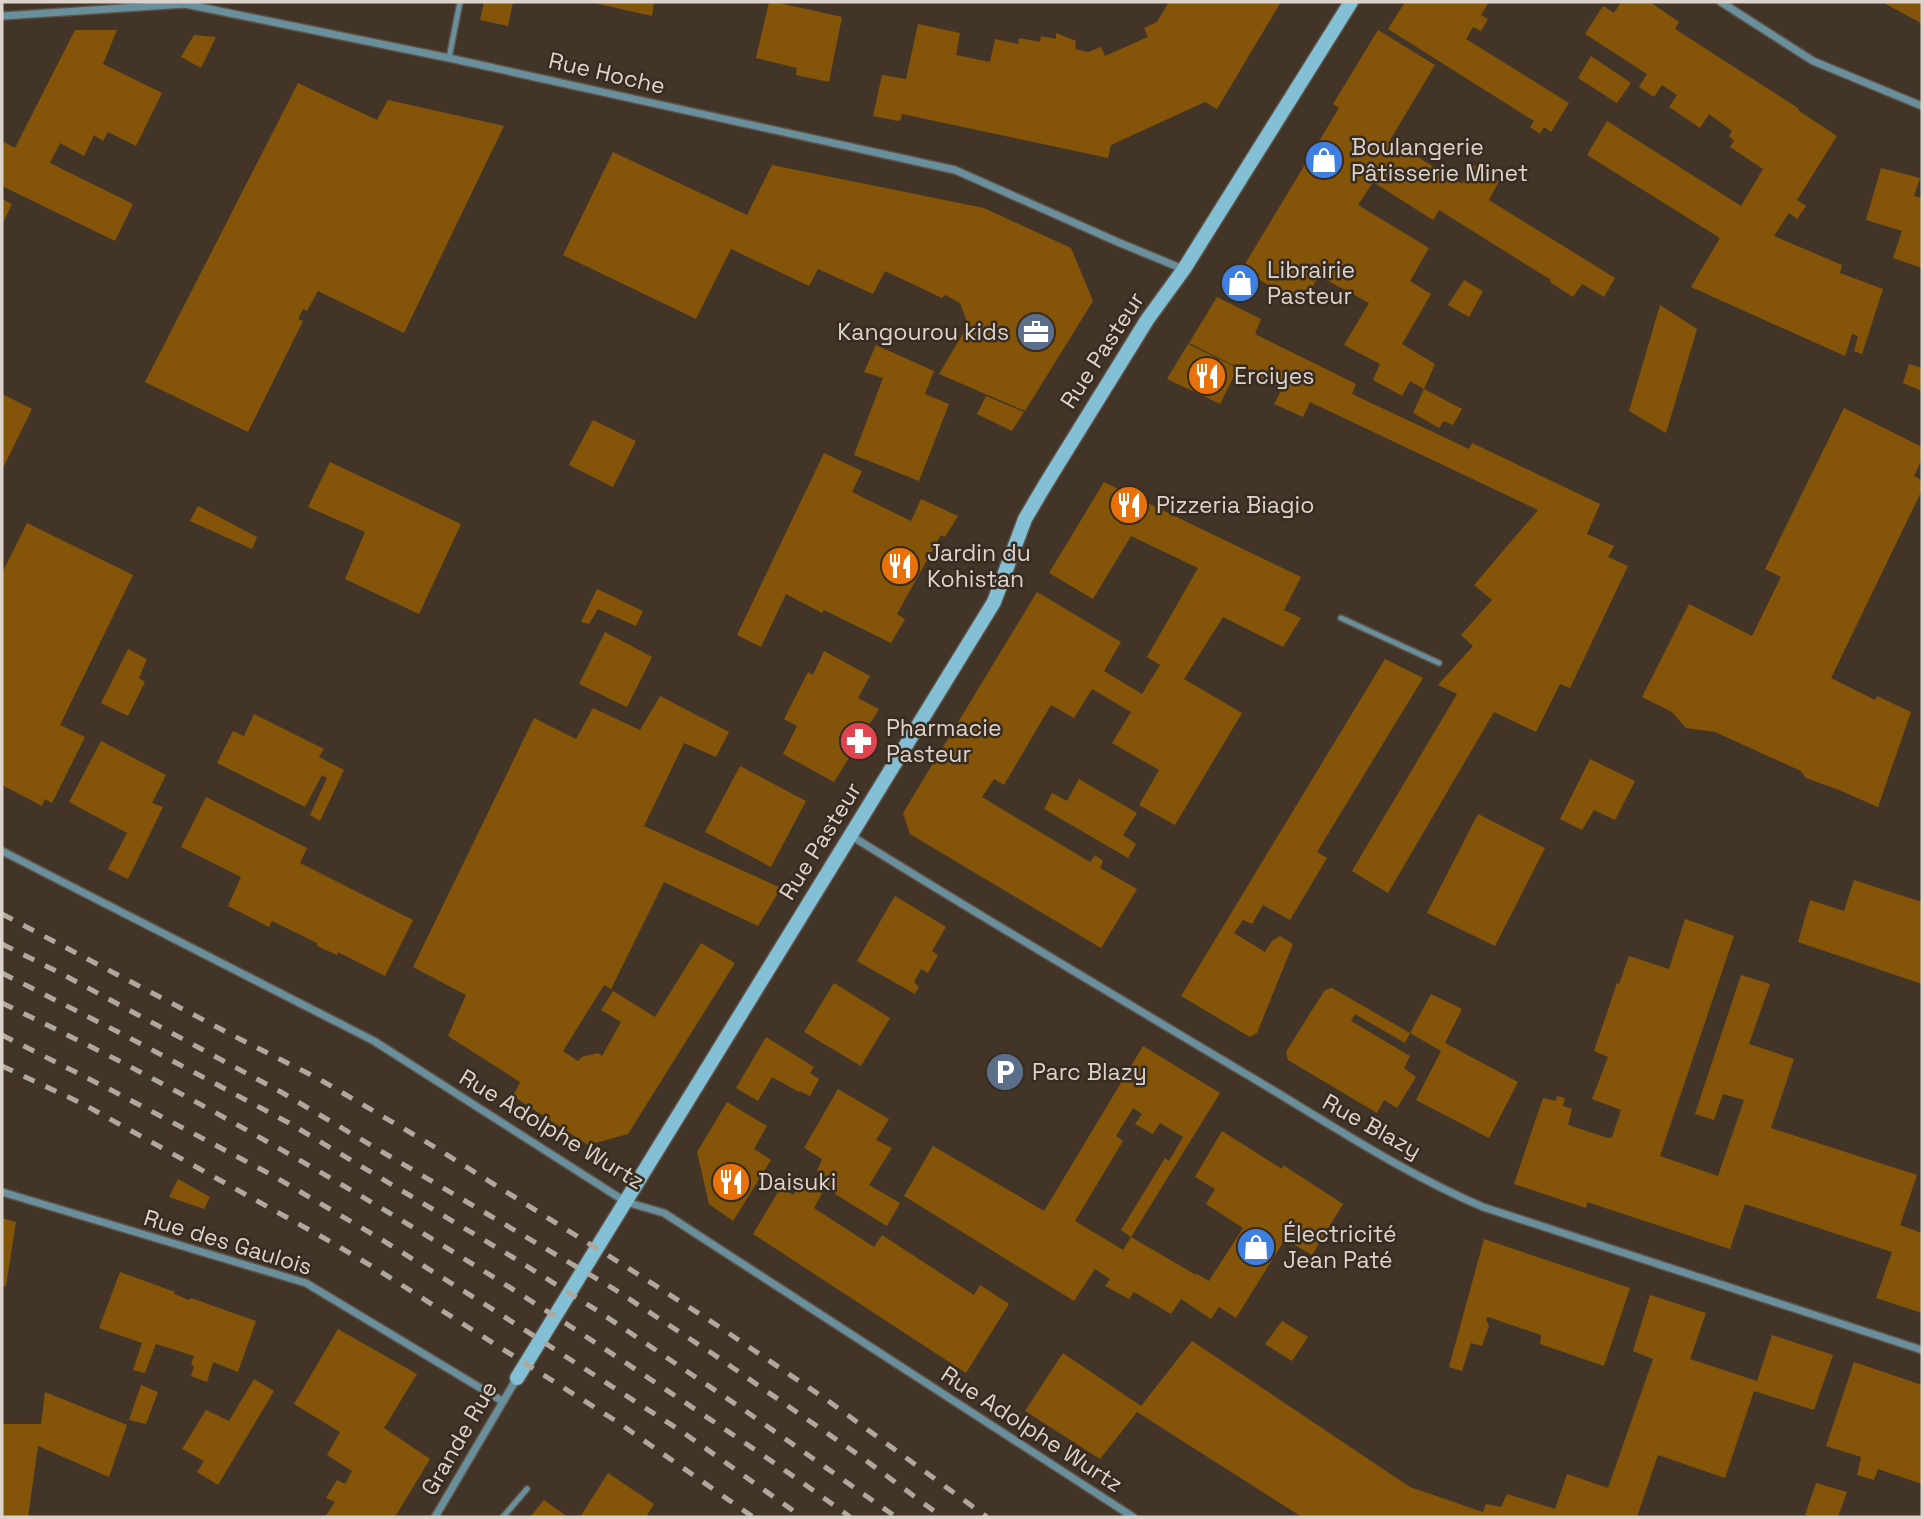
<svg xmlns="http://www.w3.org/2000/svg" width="1924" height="1519" font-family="'Space Grotesk',sans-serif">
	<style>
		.building { fill: #845508 }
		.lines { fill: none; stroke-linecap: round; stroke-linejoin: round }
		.lane-casing { stroke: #5e5246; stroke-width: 8 }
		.street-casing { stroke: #5e5246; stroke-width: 10 }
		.secondary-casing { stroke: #5e5246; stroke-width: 17 }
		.lane { stroke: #698e9c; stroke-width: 5 }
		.street { stroke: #698e9c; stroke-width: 7 }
		.secondary { stroke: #83bfd5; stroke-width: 14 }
		.rail { stroke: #b0a79d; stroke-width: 5; stroke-dasharray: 12 12; stroke-linecap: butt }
		.labels { text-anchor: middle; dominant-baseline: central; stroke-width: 5; stroke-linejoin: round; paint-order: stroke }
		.street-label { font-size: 23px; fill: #dcd4cc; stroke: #382b1f }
		.poi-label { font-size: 23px; fill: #dcd4cc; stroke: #382b1f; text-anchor: start }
	</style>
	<rect width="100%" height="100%" fill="#423528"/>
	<!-- building -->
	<g class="building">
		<polygon points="484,2 513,2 508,26 480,20"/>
		<polygon points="590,2 654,2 652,16"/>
		<polygon points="769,2 775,2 842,17 829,82 796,75 797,68 756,58"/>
		<polygon points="1169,2 1281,2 1217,109 1205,102 1111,145 1108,158 902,114 901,119 898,121 873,116 882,75 906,79 918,24 960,33 956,55 990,62 995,39 1018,44 1019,38 1040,42 1041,36 1056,39 1056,33 1076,41 1075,49 1088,52 1101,47 1105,56 1148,37 1144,28 1157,22"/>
		<polygon points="1405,2 1489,2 1481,15 1488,19 1481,31 1473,27 1466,39 1569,103 1551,132 1544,127 1540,134 1530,127 1534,121 1388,29"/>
		<polygon points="1621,2 1650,2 1679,22 1675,29 1798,108 1799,111 1837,136 1797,200 1806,206 1797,219 1789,213 1774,236 1842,265 1840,273 1883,289 1862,354 1854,351 1858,336 1852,334 1845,356 1691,287 1720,238 1587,155 1607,121 1741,206 1763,169 1730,147 1734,141 1729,136 1732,131 1709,114 1700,128 1669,107 1677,95 1662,85 1654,97 1639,87 1647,74 1585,34 1603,6 1614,13"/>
		<polygon points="1882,2 1922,2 1922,23 1921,23"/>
		<polygon points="75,30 117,30 103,64 162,93 136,146 108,132 103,141 94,135 84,156 60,143 50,163 133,204 115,241 2,186 2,141 15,148"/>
		<polygon points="1378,30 1435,65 1390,140 1462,184 1473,165 1499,181 1489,200 1615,278 1604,297 1582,284 1573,297 1550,282 1551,280 1439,210 1433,220 1373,182 1358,205 1429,248 1410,281 1431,294 1402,344 1435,364 1424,389 1410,381 1402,396 1373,380 1380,364 1344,345 1369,303 1319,276 1301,305 1242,269 1339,108 1333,104"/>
		<polygon points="194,35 216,37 201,68 181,57"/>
		<polygon points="1591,56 1631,83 1617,103 1578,78"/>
		<polygon points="298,83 377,120 388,100 504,126 404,333 318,291 307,311 303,309 298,319 303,321 248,432 145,382"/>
		<polygon points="613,152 747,215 772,165 984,208 1071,248 1093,301 1025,411 939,374 968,325 960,303 945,295 942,298 885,271 873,294 818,269 809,286 731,249 696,319 563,255"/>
		<polygon points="1881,168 1920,178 1914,196 1922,198 1922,268 1893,258 1902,231 1866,220"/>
		<polygon points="2,199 12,204 2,225"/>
		<polygon points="1464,280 1483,291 1469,317 1448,305"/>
		<polygon points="1217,297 1261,319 1255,334 1356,384 1352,394 1469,449 1472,443 1600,504 1587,534 1614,546 1608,557 1628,566 1570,688 1560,684 1536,732 1494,712 1388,893 1352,871 1457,694 1438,685 1473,646 1461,635 1492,600 1474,585 1538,510 1310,402 1303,417 1274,404 1282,389 1189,343"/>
		<polygon points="1660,305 1697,329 1666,433 1629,411"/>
		<polygon points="1188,344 1238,368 1220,404 1167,379"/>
		<polygon points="876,345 934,371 925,394 949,404 919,481 854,455 883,378 864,372"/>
		<polygon points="1909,364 1922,368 1922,391 1903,383"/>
		<polygon points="1424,389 1462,409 1453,425 1444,421 1439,428 1413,413"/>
		<polygon points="2,394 32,409 2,470"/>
		<polygon points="986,396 1024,412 1012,431 977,414"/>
		<polygon points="1844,408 1922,447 1922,459 1914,476 1922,480 1922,490 1831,678 1875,700 1877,696 1911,712 1878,807 1839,790 1806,778 1801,771 1715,732 1686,728 1672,712 1642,697 1689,604 1752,636 1781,577 1765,569"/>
		<polygon points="593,420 636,441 613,487 569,465"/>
		<polygon points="824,453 862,471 852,492 911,521 921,499 958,516 945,537 941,535 897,614 905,619 891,643 824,610 822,613 786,594 761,647 737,635"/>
		<polygon points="330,462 461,524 419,614 345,579 365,532 308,507"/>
		<polygon points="1104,482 1301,577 1284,610 1301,618 1283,647 1223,617 1184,679 1242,713 1175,825 1139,805 1159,770 1112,743 1131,712 1092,689 1074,718 1051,705 1004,785 994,779 982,797 1090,862 1095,855 1103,861 1100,868 1137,889 1101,948 910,834 903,813 1037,592 1121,642 1104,671 1142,694 1160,665 1147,657 1198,568 1131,536 1093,599 1049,573"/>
		<polygon points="198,506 257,537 252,549 190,521"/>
		<polygon points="27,523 133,575 60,725 85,737 52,803 45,799 42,806 2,785 2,573"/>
		<polygon points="597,589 643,611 636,626 598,609 589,624 581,622"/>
		<polygon points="605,632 652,657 627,707 579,684"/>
		<polygon points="128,649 147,659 139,678 145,682 128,716 101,703"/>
		<polygon points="824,651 870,676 858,698 879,709 834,782 783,754 797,726 784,719 808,672 813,675"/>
		<polygon points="1385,659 1423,678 1317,852 1327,858 1290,920 1263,905 1252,924 1243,920 1234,933 1265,952 1272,941 1280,936 1293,944 1257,1033 1250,1037 1181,996"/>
		<polygon points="660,696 729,732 716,757 684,743 644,826 781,888 758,926 664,882 611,989 604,985 563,1051 578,1061 582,1057 598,1053 602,1056 621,1022 601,1010 613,991 655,1017 701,943 735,963 628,1134 588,1145 513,1096 520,1082 448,1036 466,995 413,967 534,718 576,739 593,708 640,730"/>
		<polygon points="254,714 324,749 319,757 344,770 320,821 310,815 327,778 322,775 305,807 217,763 233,731 244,736"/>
		<polygon points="101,741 166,775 152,803 163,807 128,879 108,869 127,833 69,802"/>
		<polygon points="1590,759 1635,781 1615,820 1594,810 1582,830 1560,819"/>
		<polygon points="740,766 806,801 771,867 705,832"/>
		<polygon points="1079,779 1137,813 1123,835 1136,844 1128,858 1044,809 1052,793 1067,801"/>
		<polygon points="206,797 307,848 300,863 413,920 385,976 338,952 337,955 317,946 317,943 272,921 269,927 228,906 241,877 181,847"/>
		<polygon points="1478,814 1545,848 1495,946 1427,913"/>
		<polygon points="1854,880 1922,902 1922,984 1798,942 1810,900 1844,911"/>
		<polygon points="895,896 946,927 932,951 938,955 928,973 921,969 914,982 919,987 915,994 857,961"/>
		<polygon points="1685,919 1734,936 1660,1156 1718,1176 1744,1100 1723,1094 1714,1120 1695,1114 1741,975 1770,984 1749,1044 1794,1059 1771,1128 1917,1175 1900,1225 1922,1233 1922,1313 1876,1298 1892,1252 1745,1204 1730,1249 1587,1202 1586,1208 1514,1184 1543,1098 1556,1101 1557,1096 1565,1098 1563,1106 1572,1109 1568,1125 1608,1138 1612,1137 1621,1110 1592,1099 1608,1057 1594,1051 1617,983 1619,984 1629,956 1669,969"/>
		<polygon points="834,983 890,1018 861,1066 804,1032"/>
		<polygon points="1332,988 1410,1033 1405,1043 1355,1014 1351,1021 1410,1056 1404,1068 1416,1077 1397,1108 1384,1100 1377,1113 1288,1060 1286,1052 1312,1010 1325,990"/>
		<polygon points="1431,994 1462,1009 1445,1043 1518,1082 1489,1138 1416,1100 1441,1051 1410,1033"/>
		<polygon points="766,1037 814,1067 810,1073 819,1079 810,1096 800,1091 799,1092 772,1077 758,1101 736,1088"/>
		<polygon points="1143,1046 1220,1093 1131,1237 1121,1230 1165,1158 1169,1161 1183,1137 1160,1123 1153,1134 1135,1124 1142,1114 1133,1108 1116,1136 1123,1141 1075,1221 1123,1250 1131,1237 1196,1275 1197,1274 1209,1281 1243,1228 1206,1204 1215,1189 1195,1177 1222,1131 1282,1169 1283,1165 1343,1204 1312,1255 1285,1239 1236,1318 1219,1307 1211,1319 1181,1299 1171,1314 1134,1292 1129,1299 1105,1286 1110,1279 1095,1269 1074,1301 904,1196 933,1146 1044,1211"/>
		<polygon points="838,1089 889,1119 876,1140 892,1148 869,1185 900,1203 887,1226 835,1194 836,1191 826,1184 828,1179 817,1171 822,1159 804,1148"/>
		<polygon points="727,1102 767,1126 754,1149 771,1160 733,1221 709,1204 697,1152"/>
		<polygon points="178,1179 210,1197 204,1209 169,1197"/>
		<polygon points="803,1180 822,1193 814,1208 874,1247 882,1235 974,1295 980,1285 1009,1304 966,1373 753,1234 781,1187 793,1195"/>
		<polygon points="2,1218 16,1222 6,1286 2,1286"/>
		<polygon points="1484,1239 1630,1288 1604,1366 1540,1344 1541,1335 1488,1317 1486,1319 1489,1326 1482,1346 1471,1343 1462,1371 1449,1367"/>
		<polygon points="120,1272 175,1292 174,1294 189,1300 191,1298 256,1321 238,1372 213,1362 207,1382 191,1376 194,1366 191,1364 194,1356 156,1344 145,1373 133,1370 142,1343 99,1328"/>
		<polygon points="1650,1295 1706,1313 1690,1359 1757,1381 1772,1335 1833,1355 1814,1410 1754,1391 1725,1478 1658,1455 1637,1517 1302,1517 1137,1412 1100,1459 1025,1411 1063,1353 1141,1406 1192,1341 1410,1487 1483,1512 1486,1504 1501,1507 1507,1494 1555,1509 1567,1474 1608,1488 1653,1359 1633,1351"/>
		<polygon points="1282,1321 1308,1337 1292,1361 1265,1344"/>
		<polygon points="338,1329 417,1374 384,1428 430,1459 395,1517 325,1517 335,1502 326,1498 337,1480 345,1484 352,1471 327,1455 340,1432 294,1404"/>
		<polygon points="1854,1362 1922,1385 1922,1484 1878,1469 1874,1480 1857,1475 1861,1457 1826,1446"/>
		<polygon points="254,1379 274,1391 218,1485 197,1472 204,1461 182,1449 206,1410 229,1421"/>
		<polygon points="141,1385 158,1392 146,1424 129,1420"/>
		<polygon points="45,1392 127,1425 109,1477 38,1446 28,1517 2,1517 2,1424 41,1424"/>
		<polygon points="608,1473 654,1504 646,1517 580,1517"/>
		<polygon points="1816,1483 1847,1492 1838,1517 1814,1517 1805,1515"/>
		<polygon points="544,1500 568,1517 530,1517"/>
	</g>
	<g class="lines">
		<!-- lane casing -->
		<g class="lane-casing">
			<g id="lane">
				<polyline points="449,58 460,2"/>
				<polyline points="1341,618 1439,663"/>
				<polyline points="503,1517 527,1489"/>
			</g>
		</g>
		<!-- street casing -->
		<g class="street-casing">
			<g id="street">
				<polyline points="1721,2 1813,61 1922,106"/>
				<polyline points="2,16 185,4 449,58 955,170 1120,243 1183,269"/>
				<path d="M850,835c133,83 267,162 401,242 76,45 150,95 232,130l439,143"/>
				<polyline points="2,851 374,1041 626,1202 664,1213 1133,1517"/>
				<polyline points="2,1192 306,1283 502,1401"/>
				<polyline points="435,1517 517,1378"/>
			</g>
		</g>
		<!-- secondary casing -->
		<g class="secondary-casing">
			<polyline id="secondary" points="517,1378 994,602 1025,519 1045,485 1147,320 1184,269 1351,2"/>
		</g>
		<!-- lane -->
		<use href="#lane" class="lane"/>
		<!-- street -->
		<use href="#street" class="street"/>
		<!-- secondary -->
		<use href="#secondary" class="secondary"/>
		<!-- rail -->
		<g class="rail">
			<polyline points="2,914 232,1035 319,1079 428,1143 628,1268 718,1326 827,1400 987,1517"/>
			<polyline points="2,944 64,975 281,1092 614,1289 713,1354 860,1456 942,1517"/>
			<polyline points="2,973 124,1035 289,1123 514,1258 601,1313 747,1412 896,1517"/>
			<path d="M2,1003c41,20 82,40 123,61 181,95 355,201 525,315 67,45 135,90 200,138"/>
			<polyline points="2,1035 113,1091 270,1174 379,1238 486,1305 684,1433 802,1517"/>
			<polyline points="2,1066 83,1104 331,1242 378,1270 616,1421 753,1517"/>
		</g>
	</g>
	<!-- icons -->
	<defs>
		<g id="shop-disc" transform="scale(2.0125)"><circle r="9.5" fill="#3f7fe0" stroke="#382b1f"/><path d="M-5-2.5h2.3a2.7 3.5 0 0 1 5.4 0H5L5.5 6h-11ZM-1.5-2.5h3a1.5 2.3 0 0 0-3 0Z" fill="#fff"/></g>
		<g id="office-disc" transform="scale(2.0125)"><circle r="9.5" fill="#5c6f8a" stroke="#382b1f"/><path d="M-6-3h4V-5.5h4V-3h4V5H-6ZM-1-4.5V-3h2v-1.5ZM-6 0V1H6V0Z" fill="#fff"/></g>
		<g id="restaurant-disc" transform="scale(2.0125)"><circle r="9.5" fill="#e8710a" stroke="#382b1f"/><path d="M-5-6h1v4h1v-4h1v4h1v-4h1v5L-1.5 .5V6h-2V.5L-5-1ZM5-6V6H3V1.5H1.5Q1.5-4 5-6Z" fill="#fff"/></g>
		<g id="pharmacy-disc" transform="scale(2.0125)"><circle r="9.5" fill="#e0444e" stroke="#382b1f"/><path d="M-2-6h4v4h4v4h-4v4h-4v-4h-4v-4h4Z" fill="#fff"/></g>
		<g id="parking-disc" transform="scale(2.0125)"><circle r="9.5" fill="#5c6f8a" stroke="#382b1f"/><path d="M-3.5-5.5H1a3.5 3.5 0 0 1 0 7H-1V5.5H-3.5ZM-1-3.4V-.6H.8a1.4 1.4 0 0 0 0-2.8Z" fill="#fff"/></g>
	</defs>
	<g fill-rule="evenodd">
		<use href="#shop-disc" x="1324" y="160"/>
		<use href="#shop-disc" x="1240" y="283"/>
		<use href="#office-disc" x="1036" y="332"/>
		<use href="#restaurant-disc" x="1207" y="376"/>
		<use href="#restaurant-disc" x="1129" y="505"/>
		<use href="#restaurant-disc" x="900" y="566"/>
		<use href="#pharmacy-disc" x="859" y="741"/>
		<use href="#parking-disc" x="1005" y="1072"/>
		<use href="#restaurant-disc" x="731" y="1182"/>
		<use href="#shop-disc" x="1256" y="1247"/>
	</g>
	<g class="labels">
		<!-- street labels -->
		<g class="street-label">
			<text transform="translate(607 73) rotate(13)">Rue Hoche</text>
			<text transform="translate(1102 350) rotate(-57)">Rue Pasteur</text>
			<text transform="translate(820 841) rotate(-58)">Rue Pasteur</text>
			<text transform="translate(1372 1126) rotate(29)">Rue Blazy</text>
			<text transform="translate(552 1129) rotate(31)">Rue Adolphe Wurtz</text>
			<text transform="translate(228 1242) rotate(17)">Rue des Gaulois</text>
			<text transform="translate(1032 1429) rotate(33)">Rue Adolphe Wurtz</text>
			<text transform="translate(459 1438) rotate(-60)">Grande Rue</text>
		</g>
		<!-- poi labels -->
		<g class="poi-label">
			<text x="1351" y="147">Boulangerie<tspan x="1351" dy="26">Pâtisserie Minet</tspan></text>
			<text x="1267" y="270">Librairie<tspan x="1267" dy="26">Pasteur</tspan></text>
			<text x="1009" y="332" text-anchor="end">Kangourou kids</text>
			<text x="1234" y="376">Erciyes</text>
			<text x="1156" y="505">Pizzeria Biagio</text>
			<text x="927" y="553">Jardin du<tspan x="927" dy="26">Kohistan</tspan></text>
			<text x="886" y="728">Pharmacie<tspan x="886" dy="26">Pasteur</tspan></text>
			<text x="1032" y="1072">Parc Blazy</text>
			<text x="758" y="1182">Daisuki</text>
			<text x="1283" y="1234">Électricité<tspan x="1283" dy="26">Jean Paté</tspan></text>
		</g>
	</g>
	<!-- border -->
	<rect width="1924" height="1519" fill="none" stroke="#dcd4cc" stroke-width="7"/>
</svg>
